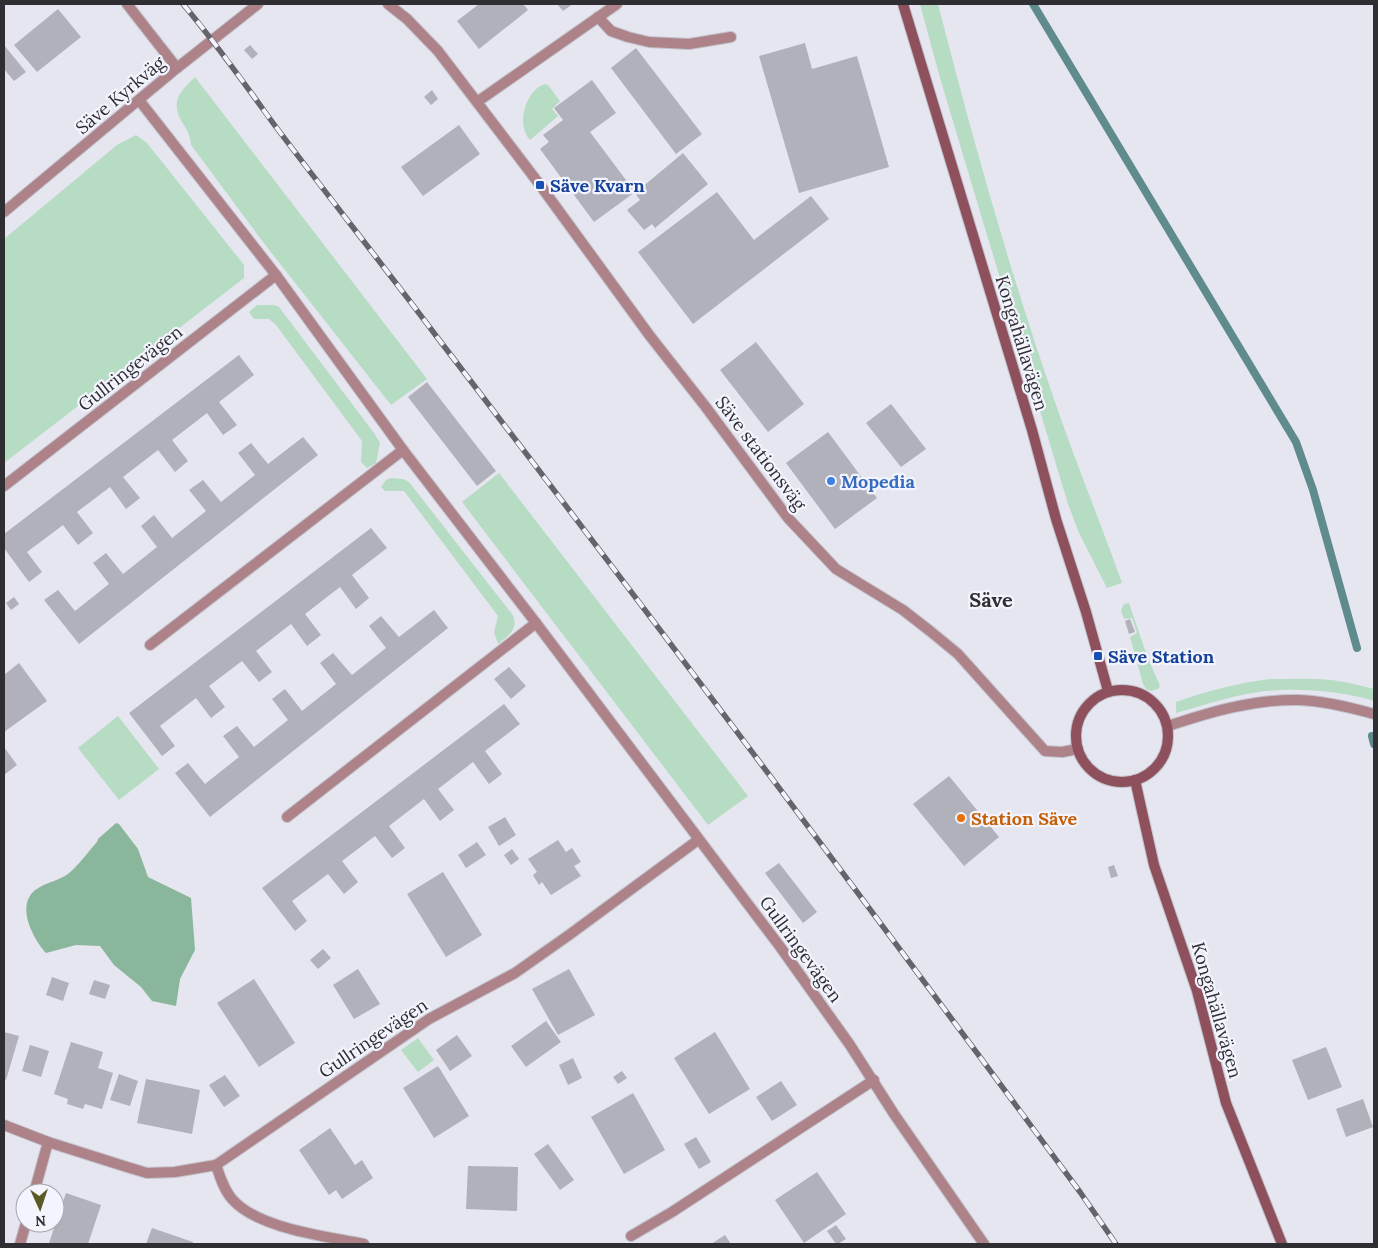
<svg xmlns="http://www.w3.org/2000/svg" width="1378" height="1248" font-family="Lora,serif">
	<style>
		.green { fill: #b7dcc4 }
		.forest { fill: #8ab79b }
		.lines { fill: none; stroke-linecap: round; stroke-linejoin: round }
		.stream { stroke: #608b8d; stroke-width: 8 }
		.building { fill: #b0b1ba }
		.service-casing { stroke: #c1c1ca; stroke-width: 12 }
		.minor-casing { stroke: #c1c1ca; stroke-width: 12 }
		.tertiary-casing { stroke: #c1c1ca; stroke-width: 12 }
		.secondary-casing { stroke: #c1c1ca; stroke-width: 12 }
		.service { stroke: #ae8289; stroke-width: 10 }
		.minor { stroke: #ae8289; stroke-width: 10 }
		.tertiary { stroke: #ae8289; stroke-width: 10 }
		.secondary { stroke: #8e505d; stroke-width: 10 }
		.rail-casing { stroke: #64646a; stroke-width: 5.5 }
		.rail { stroke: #f3f4fd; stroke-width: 4; stroke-dasharray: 11; stroke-linecap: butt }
		.transit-dot { fill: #1a4fb4; stroke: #f3f4fd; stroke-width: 2 }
		.shop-dot { fill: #3f7fe0; stroke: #f3f4fd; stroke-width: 2 }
		.food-dot { fill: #e8710a; stroke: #f3f4fd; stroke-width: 2 }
		.labels { text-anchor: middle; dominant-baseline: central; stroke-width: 4.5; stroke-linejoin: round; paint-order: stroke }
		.street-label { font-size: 18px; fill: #2f2f33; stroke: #f3f4fd }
		.transit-label { font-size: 18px; font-weight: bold; fill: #164399; stroke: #f3f4fd; text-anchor: start }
		.shop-label { font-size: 18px; font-weight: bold; fill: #366cbe; stroke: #f3f4fd; text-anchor: start }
		.food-label { font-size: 18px; font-weight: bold; fill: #c56008; stroke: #f3f4fd; text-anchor: start }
		.quarter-label { font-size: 20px; font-weight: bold; fill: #2f2f33; stroke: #f3f4fd }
	</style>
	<rect width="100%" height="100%" fill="#e5e6f0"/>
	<!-- green -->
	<g class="green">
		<path d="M920,4h18c34,133 71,265 116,395 21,62 46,122 68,184l-15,5 -28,-55 -11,-29 -96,-319 -32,-107z"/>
		<path d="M195,77l232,302 -36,26 -128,-163 -72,-97c-1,-10 -4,-15 -9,-23 -12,-21 -2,-30 13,-45z"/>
		<path d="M545,84l3,1 12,16 -8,8 6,7 -28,24c-14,-15 -5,-50 15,-56z"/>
		<polygon points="136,135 147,143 244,265 244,278 4,463 4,239 117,145"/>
		<polygon points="257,305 274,305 279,307 374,433 380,443 376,463 367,468 361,462 362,441 276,325 269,319 254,319 249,312"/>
		<polygon points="499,473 748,796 708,825 462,502"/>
		<path d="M391,478l12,1 6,3 103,132c8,14 -4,22 -14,30l-4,-12 4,-16 -94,-125h-19l-4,-4 5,-7z"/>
		<polygon points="1129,603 1147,656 1160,686 1158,689 1151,691 1146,689 1143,684 1130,637 1137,633 1132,618 1124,619 1121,610 1124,604"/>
		<path d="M1270,679c21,0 42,-1 62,1 14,2 28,5 42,9v12c-31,-10 -82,-14 -115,-9 -28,4 -55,13 -83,21v-11c31,-11 61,-19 94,-23z"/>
		<polygon points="118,716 159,769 119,800 78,748"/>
		<polygon points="418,1038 434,1060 418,1072 401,1050"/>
	</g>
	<!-- forest -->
	<path class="forest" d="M116,823l3,1 19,25 10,28 43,21 4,52 -15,29 -4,27 -24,-5 -11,-14 -27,-22 -14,-19 -24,-1 -30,8c-14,-16 -33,-52 -6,-66 8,-5 20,-7 28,-13 10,-8 20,-22 29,-32l1,-3z"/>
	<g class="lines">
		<!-- stream -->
		<g class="stream">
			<polyline points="1033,4 1296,442 1313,490 1357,648"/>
			<polyline points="1372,736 1374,744"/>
		</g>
	</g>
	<!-- building -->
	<g class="building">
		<polygon points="479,4 523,4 528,10 479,49 457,21"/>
		<polygon points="557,4 573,4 563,11"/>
		<polygon points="58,9 81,37 37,72 14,45"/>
		<polygon points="805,43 812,69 857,56 889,167 799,193 759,56"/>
		<polygon points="4,45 26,72 14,81 4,69"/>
		<polygon points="250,45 258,54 252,59 244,50"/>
		<polygon points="636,48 702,134 676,154 611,68"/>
		<polygon points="592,80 616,113 590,132 635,192 594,222 540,149 549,142 543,135 563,120 554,108"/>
		<polygon points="432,90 438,99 431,105 424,97"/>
		<polygon points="459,125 480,154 423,196 401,167"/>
		<polygon points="683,153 708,184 655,228 652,224 644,230 627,210 640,200 635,193"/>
		<polygon points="717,192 754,240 811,196 829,219 693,324 638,252"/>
		<polygon points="756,342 804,404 768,432 720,370"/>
		<polygon points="239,355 254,375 219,402 237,425 223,435 207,413 172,440 188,461 175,472 158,450 123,477 140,498 126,509 110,487 77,512 93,533 78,545 63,525 27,552 42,572 29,582 4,548 4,534"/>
		<polygon points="427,382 496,471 477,486 408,397"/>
		<polygon points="891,404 926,449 901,467 866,423"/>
		<polygon points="828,432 877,498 835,529 786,463"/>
		<polygon points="303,437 318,455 79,644 44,600 58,590 75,611 109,584 93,563 106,553 123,574 157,547 141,526 154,515 172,538 206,511 189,490 203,480 221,502 255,475 238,453 251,443 268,464"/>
		<polygon points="371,528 387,548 352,575 369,598 356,609 340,587 305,614 321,635 307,646 291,624 256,651 272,672 259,682 242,661 209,686 225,707 211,718 196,698 160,726 175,746 162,756 129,713"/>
		<polygon points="14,597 19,604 11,610 6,603"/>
		<polygon points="434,610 448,628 210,817 175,773 188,763 205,784 239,757 223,736 237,726 254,747 288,720 272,699 285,689 302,711 336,684 320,663 333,653 352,675 386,648 369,626 381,616 399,637"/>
		<polygon points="1130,619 1135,632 1129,634 1125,621"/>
		<polygon points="19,663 47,701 4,732 4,675"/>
		<polygon points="509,667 526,686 511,699 494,679"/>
		<polygon points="504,704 520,724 485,751 502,774 489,784 473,762 438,789 454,810 440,821 424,799 389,826 405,848 392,858 375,836 342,861 358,882 344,894 328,874 292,901 307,921 295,931 262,888"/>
		<polygon points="4,747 17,765 4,775"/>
		<polygon points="949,776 999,837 964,866 913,804"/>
		<polygon points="505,817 516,835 499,846 488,827"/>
		<polygon points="558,840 566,852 572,848 581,862 574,866 581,876 551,895 542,882 539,885 533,875 537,872 528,859"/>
		<polygon points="477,842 486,855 466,868 458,855"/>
		<polygon points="512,849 519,859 511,865 504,855"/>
		<polygon points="779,863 817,912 803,923 765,873"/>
		<polygon points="1114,865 1118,876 1111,878 1108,867"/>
		<polygon points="443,872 482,935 446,957 407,894"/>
		<polygon points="323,949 331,958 318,969 310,960"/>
		<polygon points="358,969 380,1004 354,1019 333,985"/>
		<polygon points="569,969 595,1015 558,1035 532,989"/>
		<polygon points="52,977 69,983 63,1001 46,995"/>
		<polygon points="254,979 295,1043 259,1067 217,1003"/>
		<polygon points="94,980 110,985 105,999 89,994"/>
		<polygon points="546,1021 561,1042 526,1067 511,1046"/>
		<polygon points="4,1032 19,1036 6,1080 4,1079"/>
		<polygon points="715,1032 750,1089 709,1114 674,1058"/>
		<polygon points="457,1035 472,1056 450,1071 436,1050"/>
		<polygon points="71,1042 103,1052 98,1068 113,1073 102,1109 85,1104 83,1109 67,1104 68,1099 54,1094"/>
		<polygon points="30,1045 49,1051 41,1077 22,1071"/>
		<polygon points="1326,1047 1342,1087 1308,1100 1292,1060"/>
		<polygon points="573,1058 582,1078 568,1085 559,1065"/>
		<polygon points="438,1066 469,1116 434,1138 403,1088"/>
		<polygon points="622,1071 627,1078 618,1084 613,1077"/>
		<polygon points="119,1074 138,1081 130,1106 110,1100"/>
		<polygon points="225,1075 240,1096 224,1107 209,1085"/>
		<polygon points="146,1079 200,1090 192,1134 137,1123"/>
		<polygon points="781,1081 797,1105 772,1121 756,1097"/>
		<polygon points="633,1093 665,1150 624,1174 591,1117"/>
		<polygon points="1363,1099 1373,1127 1346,1137 1336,1109"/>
		<polygon points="330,1128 355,1165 362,1160 373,1178 342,1199 336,1190 329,1195 299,1150"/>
		<polygon points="696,1137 711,1162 699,1169 684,1144"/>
		<polygon points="548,1144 574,1180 560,1190 534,1154"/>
		<polygon points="468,1166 518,1167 517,1211 466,1209"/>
		<polygon points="817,1172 846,1214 804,1243 775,1200"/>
		<polygon points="66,1193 101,1205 88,1244 49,1243"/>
		<polygon points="836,1225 846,1239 838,1244 836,1244 827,1231"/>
		<polygon points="152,1228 193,1242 193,1244 146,1244"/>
		<polygon points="725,1235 731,1244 711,1244"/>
	</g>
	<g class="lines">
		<!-- service casing -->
		<g class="service-casing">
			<polyline id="service" points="598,17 611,31 628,37 649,42 689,44 731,37"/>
		</g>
		<!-- minor casing -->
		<g class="minor-casing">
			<g id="minor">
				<polyline points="127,4 177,68"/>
				<polyline points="139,100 276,275 403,450 536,623 781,948 850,1045 894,1114 984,1244"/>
				<polyline points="477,102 617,4"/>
				<polyline points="4,486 276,275"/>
				<polyline points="150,645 403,450"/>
				<path d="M1168,726c42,-14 86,-27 131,-26 26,1 50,7 75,14"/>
				<polyline points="287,817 536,623"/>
				<polyline points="4,1125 48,1142 127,1167 147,1173 175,1172 216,1165 429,1019 515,973 569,935 698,840"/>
				<path d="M216,1165c4,12 8,25 16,34 26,30 95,37 132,45"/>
				<polyline points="34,1193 48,1142"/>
				<polyline points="631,1236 672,1212 874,1080"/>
				<polyline points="20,1244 26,1223"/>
			</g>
		</g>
		<!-- tertiary casing -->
		<g class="tertiary-casing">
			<g id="tertiary">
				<polyline points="388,4 407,19 438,51 540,185 650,336 705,406 788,518 836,569 903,610 930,631 958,654 1045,751 1062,752 1078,749"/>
				<polyline points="4,212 177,68 258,4"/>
			</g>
		</g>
		<!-- secondary casing -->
		<g class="secondary-casing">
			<g id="secondary">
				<polyline points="903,4 1032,430 1056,519 1086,612 1108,691"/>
				<circle cx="1122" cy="736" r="46"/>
				<polyline points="1135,780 1154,865 1197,991 1226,1103 1282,1244"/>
			</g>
		</g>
		<!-- service -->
		<use href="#service" class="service"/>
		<!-- minor -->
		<use href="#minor" class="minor"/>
		<!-- tertiary -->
		<use href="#tertiary" class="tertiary"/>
		<!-- secondary -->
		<use href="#secondary" class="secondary"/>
		<!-- rail casing -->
		<g class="rail-casing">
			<path id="rail" d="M183,4c32,38 61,79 90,119 54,72 110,142 164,214 217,283 431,568 643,855l36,52"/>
		</g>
		<!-- rail -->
		<use href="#rail" class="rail"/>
	</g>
	<!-- markers -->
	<g class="transit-dot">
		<rect x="535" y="180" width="10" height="10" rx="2.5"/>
		<rect x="1093" y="651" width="10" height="10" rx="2.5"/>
	</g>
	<circle class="shop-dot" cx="831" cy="481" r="5"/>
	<circle class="food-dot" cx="961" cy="818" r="5"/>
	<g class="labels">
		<!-- street labels -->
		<g class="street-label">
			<text transform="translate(120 95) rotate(-40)">Säve Kyrkväg</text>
			<text transform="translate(1022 343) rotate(73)">Kongahällavägen</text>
			<text transform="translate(130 368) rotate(-38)">Gullringevägen</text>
			<text transform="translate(761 453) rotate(53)">Säve stationsväg</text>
			<text transform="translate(801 949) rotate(54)">Gullringevägen</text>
			<text transform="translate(1217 1010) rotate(74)">Kongahällavägen</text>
			<text transform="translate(373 1038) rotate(-34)">Gullringevägen</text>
		</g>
		<!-- transit labels -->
		<g class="transit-label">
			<text x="550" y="185">Säve Kvarn</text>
			<text x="1108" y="656">Säve Station</text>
		</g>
		<!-- shop labels -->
		<g class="shop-label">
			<text x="841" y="481">Mopedia</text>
		</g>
		<!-- food labels -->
		<g class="food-label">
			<text x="971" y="818">Station Säve</text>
		</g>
		<!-- quarter labels -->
		<g class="quarter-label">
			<text x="991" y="599">Säve</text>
		</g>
	</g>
	<!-- border -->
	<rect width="1378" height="1248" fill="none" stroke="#2f2f33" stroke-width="10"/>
	<!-- north arrow -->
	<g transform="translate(40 1208) rotate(177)"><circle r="24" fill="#f3f4fd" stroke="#a5a5ac"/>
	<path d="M0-4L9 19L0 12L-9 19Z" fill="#5b5926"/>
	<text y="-8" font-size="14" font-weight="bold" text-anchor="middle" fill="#2f2f33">N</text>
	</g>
</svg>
